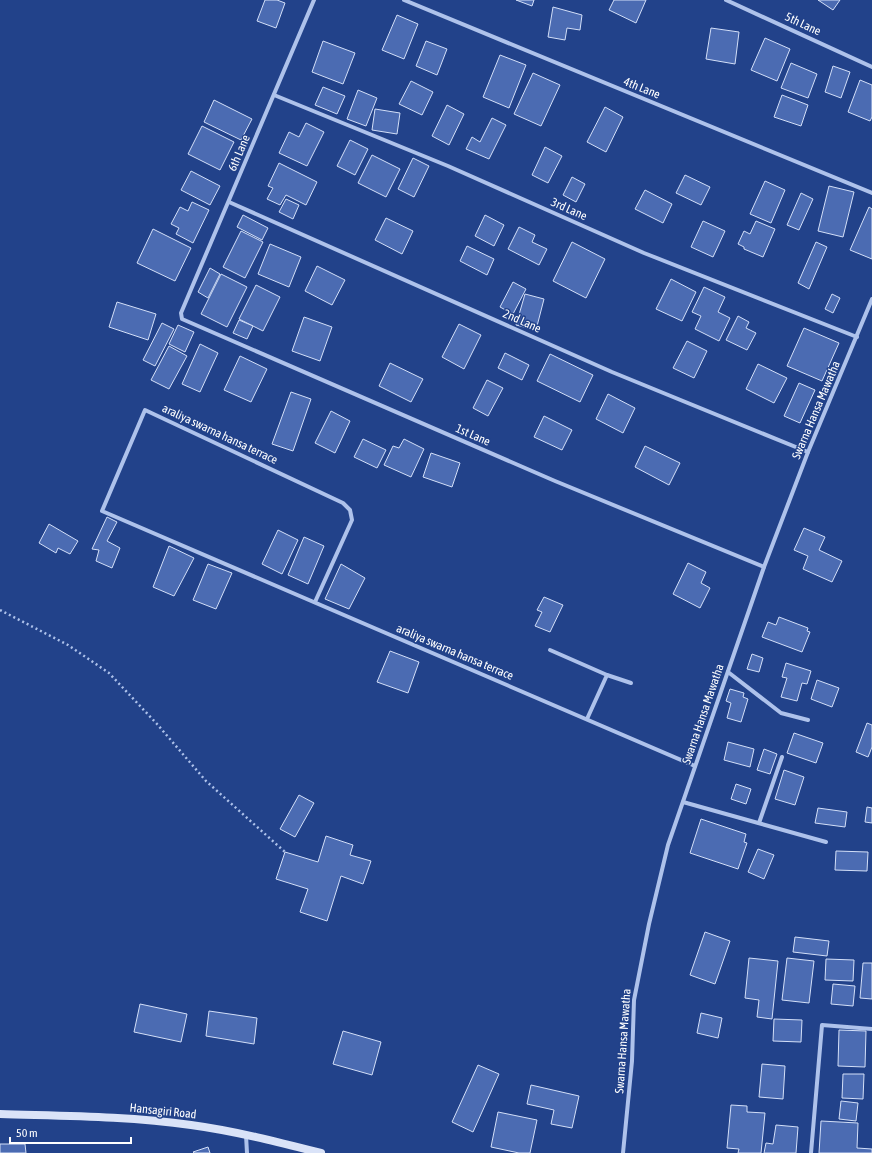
<svg xmlns="http://www.w3.org/2000/svg" width="872" height="1153" font-family="'Asap Condensed',sans-serif">
	<style>
		.building { fill: #4b6bb2; stroke: #d3dff8 }
		.lines { fill: none; stroke-linecap: round; stroke-linejoin: round }
		.path { stroke: #aec2eb; stroke-width: 2.5; stroke-dasharray: 2 3; stroke-linecap: butt }
		.street { stroke: #aec2eb; stroke-width: 4 }
		.secondary { stroke: #dae3f8; stroke-width: 8 }
		.labels { text-anchor: middle; dominant-baseline: central; stroke-width: 3; stroke-linejoin: round; paint-order: stroke }
		.street-label { font-size: 12px; fill: #fff; stroke: #22428a }
	</style>
	<rect width="100%" height="100%" fill="#22428a"/>
	<!-- building -->
	<g class="building">
		<polygon points="265,0 277,0 285,3 276,28 257,21"/>
		<polygon points="516,0 534,0 532,6"/>
		<polygon points="614,0 646,0 636,23 609,10"/>
		<polygon points="818,0 840,0 833,10"/>
		<polygon points="553,7 582,15 580,30 567,28 565,40 548,37"/>
		<polygon points="397,15 418,24 404,59 382,50"/>
		<polygon points="711,28 739,32 735,64 706,59"/>
		<polygon points="765,38 790,49 777,81 751,70"/>
		<polygon points="323,41 355,53 343,84 312,72"/>
		<polygon points="426,41 447,49 437,75 416,66"/>
		<polygon points="500,55 526,65 509,108 483,97"/>
		<polygon points="791,63 817,74 808,98 781,88"/>
		<polygon points="833,66 850,72 841,98 825,92"/>
		<polygon points="533,73 560,85 541,126 514,114"/>
		<polygon points="860,80 872,85 872,117 870,121 848,112"/>
		<polygon points="411,81 433,92 422,115 399,104"/>
		<polygon points="323,87 345,96 337,114 315,105"/>
		<polygon points="358,90 377,98 366,126 347,119"/>
		<polygon points="782,95 808,105 801,126 774,117"/>
		<polygon points="214,100 252,119 241,140 204,122"/>
		<polygon points="447,105 464,114 449,145 432,136"/>
		<polygon points="605,107 623,117 606,152 587,142"/>
		<polygon points="375,109 400,113 397,134 372,130"/>
		<polygon points="492,118 506,125 489,159 466,149 472,137 480,142"/>
		<polygon points="306,123 324,132 307,166 279,153 289,132 299,137"/>
		<polygon points="202,126 234,142 220,170 188,154"/>
		<polygon points="350,140 368,149 355,175 337,166"/>
		<polygon points="545,147 562,156 548,183 532,175"/>
		<polygon points="372,155 400,169 386,197 358,183"/>
		<polygon points="413,158 429,166 414,197 398,189"/>
		<polygon points="279,163 317,182 306,205 286,195 280,205 267,199 273,188 268,186"/>
		<polygon points="191,171 220,186 210,205 181,190"/>
		<polygon points="685,175 710,187 701,205 676,193"/>
		<polygon points="572,177 585,184 576,202 563,195"/>
		<polygon points="765,181 785,190 771,223 750,214"/>
		<polygon points="829,186 854,192 843,237 818,231"/>
		<polygon points="645,190 672,204 663,223 635,209"/>
		<polygon points="801,193 813,199 799,230 787,225"/>
		<polygon points="286,199 299,205 293,219 279,212"/>
		<polygon points="192,202 209,210 193,243 176,234 179,228 171,224 180,207 188,211"/>
		<polygon points="869,207 872,209 872,259 850,250"/>
		<polygon points="243,215 268,228 262,240 237,227"/>
		<polygon points="485,215 504,225 494,246 475,236"/>
		<polygon points="386,218 413,231 402,254 375,240"/>
		<polygon points="703,221 725,231 713,257 691,247"/>
		<polygon points="756,221 775,229 763,257 744,249 744,247 738,244 744,231 750,234"/>
		<polygon points="519,227 535,235 532,242 547,249 539,265 508,249"/>
		<polygon points="153,229 191,248 175,281 137,263"/>
		<polygon points="241,231 263,242 245,278 223,267"/>
		<polygon points="572,242 605,259 586,298 553,281"/>
		<polygon points="816,242 827,247 809,289 798,283"/>
		<polygon points="270,244 301,257 289,287 258,274"/>
		<polygon points="467,246 494,259 487,275 460,261"/>
		<polygon points="317,266 345,280 332,305 305,291"/>
		<polygon points="210,268 220,274 208,298 198,292"/>
		<polygon points="221,274 247,287 227,327 201,314"/>
		<polygon points="671,279 696,292 682,321 656,309"/>
		<polygon points="513,282 526,289 513,314 500,307"/>
		<polygon points="256,285 280,297 263,331 239,319"/>
		<polygon points="704,287 725,297 718,312 730,318 719,341 695,329 701,316 692,312"/>
		<polygon points="525,294 544,299 536,330 516,325"/>
		<polygon points="832,294 840,298 833,313 825,309"/>
		<polygon points="117,302 156,314 148,340 109,327"/>
		<polygon points="738,316 749,322 746,328 756,333 747,350 726,340"/>
		<polygon points="304,317 332,327 320,361 292,351"/>
		<polygon points="239,320 253,326 247,339 233,333"/>
		<polygon points="162,323 174,329 155,366 143,360"/>
		<polygon points="459,324 481,335 464,369 442,357"/>
		<polygon points="178,325 194,332 185,352 169,344"/>
		<polygon points="804,328 839,343 822,381 787,366"/>
		<polygon points="687,341 707,351 694,378 673,368"/>
		<polygon points="200,344 218,353 200,392 182,384"/>
		<polygon points="169,346 187,356 169,389 151,380"/>
		<polygon points="505,353 529,365 522,380 498,368"/>
		<polygon points="550,354 593,375 580,402 537,381"/>
		<polygon points="240,356 267,369 251,402 224,390"/>
		<polygon points="390,363 423,379 411,402 379,386"/>
		<polygon points="758,364 787,378 774,403 746,389"/>
		<polygon points="487,380 503,388 488,416 473,408"/>
		<polygon points="799,383 815,390 800,423 784,416"/>
		<polygon points="291,392 311,399 293,451 272,444"/>
		<polygon points="608,394 635,408 623,433 596,419"/>
		<polygon points="331,411 350,421 335,453 315,443"/>
		<polygon points="544,416 572,430 562,450 534,437"/>
		<polygon points="363,439 386,450 377,468 354,457"/>
		<polygon points="404,439 424,449 411,477 384,465 393,446 399,448"/>
		<polygon points="645,446 680,463 669,485 635,467"/>
		<polygon points="431,453 460,463 452,487 423,477"/>
		<polygon points="107,517 117,522 107,541 120,548 112,568 96,561 99,550 92,549"/>
		<polygon points="49,524 78,541 70,554 58,548 56,553 39,543"/>
		<polygon points="804,528 825,537 819,550 842,561 832,582 803,569 808,556 794,550"/>
		<polygon points="278,530 298,540 282,574 262,564"/>
		<polygon points="304,537 324,546 308,584 288,575"/>
		<polygon points="169,546 194,558 174,596 153,587"/>
		<polygon points="688,563 706,572 701,583 710,588 700,608 673,594"/>
		<polygon points="208,564 232,573 216,609 193,600"/>
		<polygon points="341,564 365,578 349,609 325,599"/>
		<polygon points="544,597 563,605 550,632 535,626 542,612 537,610"/>
		<polygon points="779,617 808,628 807,631 810,632 802,652 762,637 768,622 776,625"/>
		<polygon points="390,651 419,662 408,693 377,682"/>
		<polygon points="752,654 763,658 759,672 747,669"/>
		<polygon points="786,663 811,671 807,684 802,683 797,701 781,697 787,678 782,677"/>
		<polygon points="817,680 839,688 832,707 811,699"/>
		<polygon points="730,689 744,693 743,697 748,699 741,722 727,718 731,703 726,701"/>
		<polygon points="867,723 872,725 872,747 868,757 856,752"/>
		<polygon points="794,733 823,743 816,763 787,753"/>
		<polygon points="728,742 754,749 750,767 724,760"/>
		<polygon points="764,749 777,754 770,774 757,770"/>
		<polygon points="784,770 804,777 795,805 775,799"/>
		<polygon points="736,784 751,789 746,804 731,799"/>
		<polygon points="299,795 314,803 295,837 280,829"/>
		<polygon points="867,807 872,808 872,823 865,822"/>
		<polygon points="818,808 847,812 845,827 815,823"/>
		<polygon points="701,819 746,834 744,842 747,843 738,869 690,853"/>
		<polygon points="326,836 353,845 350,855 371,861 363,884 341,876 327,921 300,912 308,889 276,879 285,852 318,862"/>
		<polygon points="758,849 774,855 764,879 748,872"/>
		<polygon points="836,851 868,852 867,871 835,870"/>
		<polygon points="705,932 730,941 715,984 690,975"/>
		<polygon points="795,937 829,941 827,956 793,952"/>
		<polygon points="749,958 778,961 772,1019 757,1017 759,1000 745,998"/>
		<polygon points="787,958 814,961 809,1003 782,1000"/>
		<polygon points="826,959 854,960 853,981 825,980"/>
		<polygon points="863,963 872,963 872,999 860,998"/>
		<polygon points="833,984 855,986 853,1006 831,1004"/>
		<polygon points="140,1004 187,1014 181,1042 134,1032"/>
		<polygon points="209,1011 257,1018 254,1044 206,1036"/>
		<polygon points="701,1013 722,1018 718,1038 697,1033"/>
		<polygon points="774,1019 802,1020 801,1042 773,1041"/>
		<polygon points="839,1030 866,1031 865,1067 838,1066"/>
		<polygon points="343,1031 381,1042 372,1075 333,1064"/>
		<polygon points="762,1064 785,1066 783,1099 759,1097"/>
		<polygon points="478,1065 499,1074 473,1132 452,1122"/>
		<polygon points="843,1074 864,1074 863,1099 842,1098"/>
		<polygon points="531,1085 579,1096 572,1128 551,1124 554,1110 527,1104"/>
		<polygon points="841,1101 858,1103 856,1121 839,1119"/>
		<polygon points="731,1105 747,1106 747,1112 765,1113 761,1153 738,1153 739,1149 727,1148"/>
		<polygon points="498,1112 537,1120 530,1153 519,1153 491,1147"/>
		<polygon points="821,1121 858,1123 857,1148 872,1149 872,1153 819,1153"/>
		<polygon points="776,1125 798,1127 796,1153 764,1153 766,1143 773,1144"/>
		<polygon points="0,1144 25,1144 26,1153 0,1153"/>
		<polygon points="208,1147 210,1153 194,1153 193,1152"/>
	</g>
	<g class="lines">
		<!-- path -->
		<polyline class="path" points="0,610 68,645 109,673 157,724 206,781 285,852"/>
		<!-- street -->
		<g class="street">
			<polyline points="314,0 181,313 182,319 555,481 764,567"/>
			<polyline points="404,0 872,193"/>
			<polyline points="726,0 872,67"/>
			<polyline points="274,95 448,166 644,253 857,337"/>
			<polyline points="229,202 612,372 808,452"/>
			<path d="M315,602l37,-82 -2,-10 -7,-7 -198,-93 -43,101c198,85 396,169 593,255"/>
			<polyline points="550,650 607,675 587,719"/>
			<polyline points="728,672 781,713 808,720"/>
			<polyline points="607,675 631,683"/>
			<polyline points="683,802 826,842"/>
			<polyline points="759,823 782,757"/>
			<polyline points="246,1135 247,1153"/>
			<polyline points="623,1153 632,1061 634,1000 649,924 668,845 764,567 808,452 872,299"/>
			<polyline points="811,1153 822,1025 872,1029"/>
		</g>
		<!-- secondary -->
		<path class="secondary" d="M0,1114c63,2 128,2 191,11 44,6 87,17 130,28"/>
	</g>
	<g class="labels">
		<!-- street labels -->
		<g class="street-label">
			<text transform="translate(803 24) rotate(25)">5th Lane</text>
			<text transform="translate(642 88) rotate(22)">4th Lane</text>
			<text transform="translate(239 153) rotate(-67)">6th Lane</text>
			<text transform="translate(569 209) rotate(24)">3rd Lane</text>
			<text transform="translate(522 321) rotate(24)">2nd Lane</text>
			<text transform="translate(816 410) rotate(-67)">Swarna Hansa Mawatha</text>
			<text transform="translate(220 434) rotate(25)">araliya swarna hansa terrace</text>
			<text transform="translate(473 435) rotate(24)">1st Lane</text>
			<text transform="translate(455 652) rotate(23)">araliya swarna hansa terrace</text>
			<text transform="translate(703 714) rotate(-71)">Swarna Hansa Mawatha</text>
			<text transform="translate(623 1041) rotate(-86)">Swarna Hansa Mawatha</text>
			<text transform="translate(163 1111) rotate(6)">Hansagiri Road</text>
		</g>
	</g>
	<!-- scale -->
	<path d="M10 1137v6h121v-6" fill="none" stroke="#ffffff" stroke-width="2"/>
	<text x="16" y="1137" font-size="12" fill="#ffffff" stroke="#22428a" stroke-width="3" paint-order="stroke">50 m</text>
</svg>
